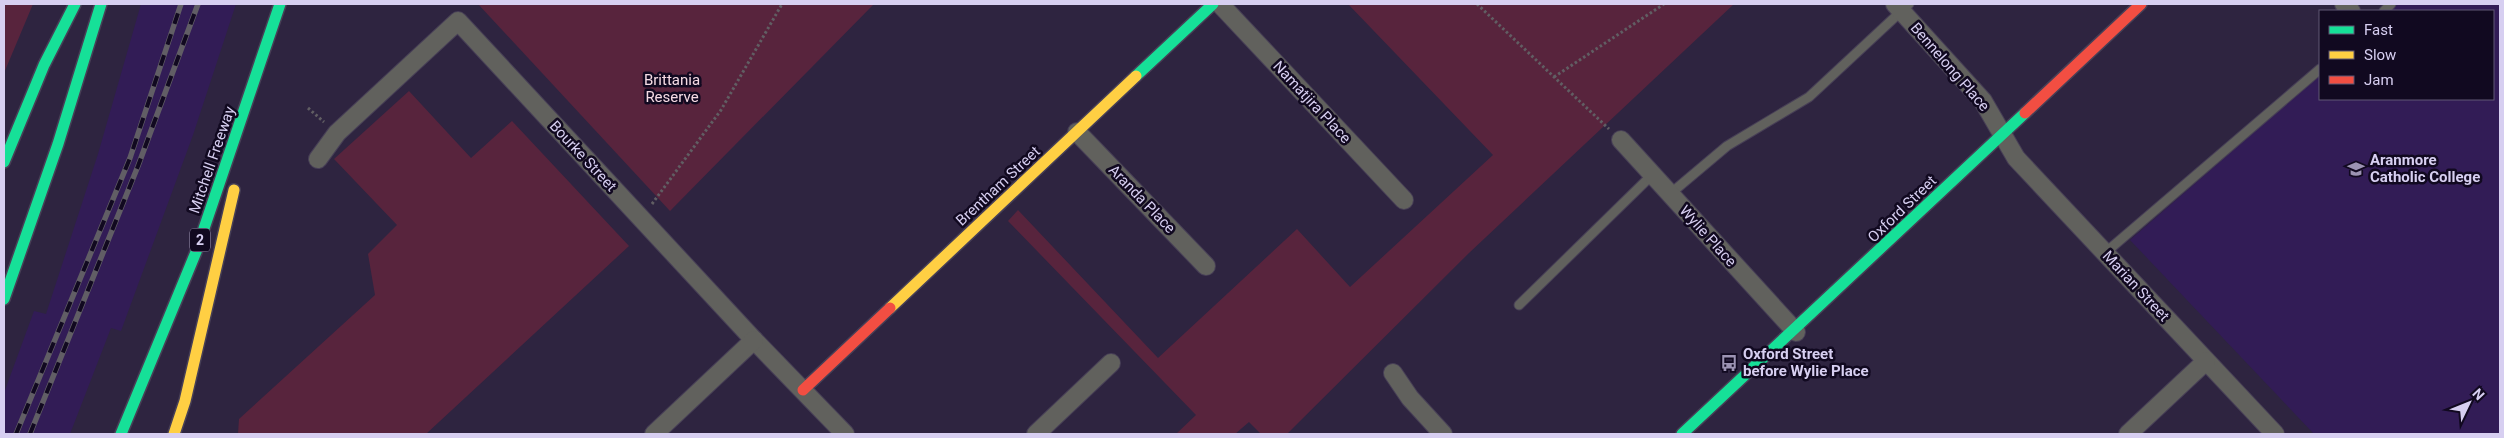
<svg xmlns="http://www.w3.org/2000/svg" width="2504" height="438" font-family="Roboto,sans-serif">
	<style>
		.built { fill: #321c56 }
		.green { fill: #58243d }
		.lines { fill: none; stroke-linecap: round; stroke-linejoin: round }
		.lane-casing { stroke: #473f56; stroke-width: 11 }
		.street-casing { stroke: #473f56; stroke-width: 20 }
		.fast-casing { stroke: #473f56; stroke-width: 14 }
		.slow-casing { stroke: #473f56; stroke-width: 14 }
		.jam-casing { stroke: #473f56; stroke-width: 14 }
		.path { stroke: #615e63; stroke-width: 3; stroke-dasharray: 2.5 2.5; stroke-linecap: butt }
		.lane { stroke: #61615d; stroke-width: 9 }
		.street { stroke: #61615d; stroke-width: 18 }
		.fast { stroke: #16e098; stroke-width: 11 }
		.slow { stroke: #ffcf43; stroke-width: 11 }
		.jam { stroke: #f24e42; stroke-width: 11 }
		.rail-casing { stroke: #615e65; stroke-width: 5.5 }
		.rail { stroke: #110920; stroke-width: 4; stroke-dasharray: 11; stroke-linecap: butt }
		.labels { text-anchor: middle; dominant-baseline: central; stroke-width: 5; stroke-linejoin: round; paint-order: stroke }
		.shield { fill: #110920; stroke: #9c94b2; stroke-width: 1 }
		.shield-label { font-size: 14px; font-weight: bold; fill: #d7cff1 }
		.street-label { font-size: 15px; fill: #d7cff1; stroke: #110920 }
		.park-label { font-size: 15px; fill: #f6dbe4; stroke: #110920 }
		.poi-label { font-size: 15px; font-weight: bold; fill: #d7cff1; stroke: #110920; text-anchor: start }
	</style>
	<rect width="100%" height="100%" fill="#2e2440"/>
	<!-- built -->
	<g class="built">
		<polygon points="141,4 236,4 193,135 121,331 111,328 70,434 4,434 4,393 34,311 46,314 98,154"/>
		<polygon points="2398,4 2500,4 2500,434 2314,434 2130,240 2320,75 2320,99 2493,99 2493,11 2390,11"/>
	</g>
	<!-- green -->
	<g class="green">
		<polygon points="4,4 33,4 4,73"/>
		<polygon points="478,4 874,4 670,211"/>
		<polygon points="1348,4 1734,4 1469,253 1287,434 1261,434 1249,422 1235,434 1176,434 1196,415 1008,221 1018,210 1158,358 1297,229 1350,287 1493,155"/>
		<polygon points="409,91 471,158 512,121 629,246 426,434 238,434 239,419 375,295 368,254 397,225 334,159"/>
	</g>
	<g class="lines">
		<!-- lane casing -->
		<g class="lane-casing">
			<g id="lane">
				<polyline points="2384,11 2391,4"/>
				<polyline points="1670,194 1727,146 1809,97 1909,4"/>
				<polyline points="2105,253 2320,69"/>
				<polyline points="1519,305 1652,175"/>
			</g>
		</g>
		<!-- street casing -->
		<g class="street-casing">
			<g id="street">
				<polyline points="1220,4 1404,200"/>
				<polyline points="1895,4 1983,101 2016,158 2275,434"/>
				<polyline points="2344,4 2351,11"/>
				<polyline points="1077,132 1206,266"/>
				<polyline points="1621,140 1796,332"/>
				<polyline points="318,159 337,133 458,21 754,340 845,434"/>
				<polyline points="1393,373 1410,398 1443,434"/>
				<polyline points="654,434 754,340"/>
				<polyline points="1036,434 1111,363"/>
				<polyline points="2128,434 2206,361"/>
			</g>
		</g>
		<!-- fast casing -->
		<g class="fast-casing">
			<g id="fast">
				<polyline points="1136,76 1213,4"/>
				<polyline points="4,162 44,65 75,4"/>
				<polyline points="4,299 58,144 101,4"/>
				<polyline points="121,434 196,252 280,4"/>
				<polyline points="1682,434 2025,113"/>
			</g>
		</g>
		<!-- slow casing -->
		<g class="slow-casing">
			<g id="slow">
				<polyline points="890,308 1136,76"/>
				<polyline points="174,434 185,401 234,190"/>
			</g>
		</g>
		<!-- jam casing -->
		<g class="jam-casing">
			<g id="jam">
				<polyline points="2025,113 2141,4"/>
				<polyline points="803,390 890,308"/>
			</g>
		</g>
		<!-- path -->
		<g class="path">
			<polyline points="1477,4 1609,129"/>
			<polyline points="1554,77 1664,4"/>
			<polyline points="308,108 324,122"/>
			<polyline points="652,204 721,110 782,4"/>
		</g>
		<!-- lane -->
		<use href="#lane" class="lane"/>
		<!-- street -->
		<use href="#street" class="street"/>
		<!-- fast -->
		<use href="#fast" class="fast"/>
		<!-- slow -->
		<use href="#slow" class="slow"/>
		<!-- jam -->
		<use href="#jam" class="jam"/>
		<!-- rail casing -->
		<g class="rail-casing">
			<g id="rail">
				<polyline points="16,434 130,158 181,4"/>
				<polyline points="30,434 138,166 198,4"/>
			</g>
		</g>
		<!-- rail -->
		<use href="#rail" class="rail"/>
	</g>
	<!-- icons -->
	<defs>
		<g id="school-bare" transform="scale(1.35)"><path d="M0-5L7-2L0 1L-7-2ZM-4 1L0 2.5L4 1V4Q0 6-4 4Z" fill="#9c93b3" stroke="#110920" stroke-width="2.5" paint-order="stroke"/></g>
		<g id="bus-bare" transform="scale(1.35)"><path d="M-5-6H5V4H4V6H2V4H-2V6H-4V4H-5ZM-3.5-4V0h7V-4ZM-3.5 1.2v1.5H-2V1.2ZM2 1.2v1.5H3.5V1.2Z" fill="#9c93b3" stroke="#110920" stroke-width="2.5" paint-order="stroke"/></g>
	</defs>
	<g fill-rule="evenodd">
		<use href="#school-bare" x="2356" y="169"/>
		<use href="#bus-bare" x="1729" y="363"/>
	</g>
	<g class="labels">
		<!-- shield labels -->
		<rect class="shield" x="190" y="228.5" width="20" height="23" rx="4"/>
		<g class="shield-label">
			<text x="200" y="240">2</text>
		</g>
		<!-- street labels -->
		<g class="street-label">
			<text transform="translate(1950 67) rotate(49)">Bennelong Place</text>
			<text transform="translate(1312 102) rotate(47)">Namatjira Place</text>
			<text transform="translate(583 156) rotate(47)">Bourke Street</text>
			<text transform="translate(212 160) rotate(-71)">Mitchell Freeway</text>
			<text transform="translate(998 186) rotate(-43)">Brentham Street</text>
			<text transform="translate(1142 199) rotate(46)">Aranda Place</text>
			<text transform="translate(1902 209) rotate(-44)">Oxford Street</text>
			<text transform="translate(1708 236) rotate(48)">Wylie Place</text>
			<text transform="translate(2136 286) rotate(47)">Marian Street</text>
		</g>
		<!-- park labels -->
		<g class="park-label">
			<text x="672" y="80">Brittania<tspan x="672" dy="17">Reserve</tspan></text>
		</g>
		<!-- poi labels -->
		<g class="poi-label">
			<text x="2370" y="160">Aranmore<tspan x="2370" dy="17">Catholic College</tspan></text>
			<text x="1743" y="354">Oxford Street<tspan x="1743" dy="17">before Wylie Place</tspan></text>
		</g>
	</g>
	<!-- border -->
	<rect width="2504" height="438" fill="none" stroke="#d7cff1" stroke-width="10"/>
	<!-- legend -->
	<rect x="2319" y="10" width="175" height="90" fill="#110920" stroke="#605874"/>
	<rect x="2329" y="26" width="25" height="8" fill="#16e098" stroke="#605874"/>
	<text x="2364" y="35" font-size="15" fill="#d7cff1">Fast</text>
	<rect x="2329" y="51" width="25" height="8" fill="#ffcf43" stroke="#605874"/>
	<text x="2364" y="60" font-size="15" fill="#d7cff1">Slow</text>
	<rect x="2329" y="76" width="25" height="8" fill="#f24e42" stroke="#605874"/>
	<text x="2364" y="85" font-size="15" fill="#d7cff1">Jam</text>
	<!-- north arrow -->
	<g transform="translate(2469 403) rotate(47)" stroke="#110920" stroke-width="4" paint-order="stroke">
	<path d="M0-4L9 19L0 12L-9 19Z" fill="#d7cff1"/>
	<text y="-8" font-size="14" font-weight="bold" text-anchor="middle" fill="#d7cff1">N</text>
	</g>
</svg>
